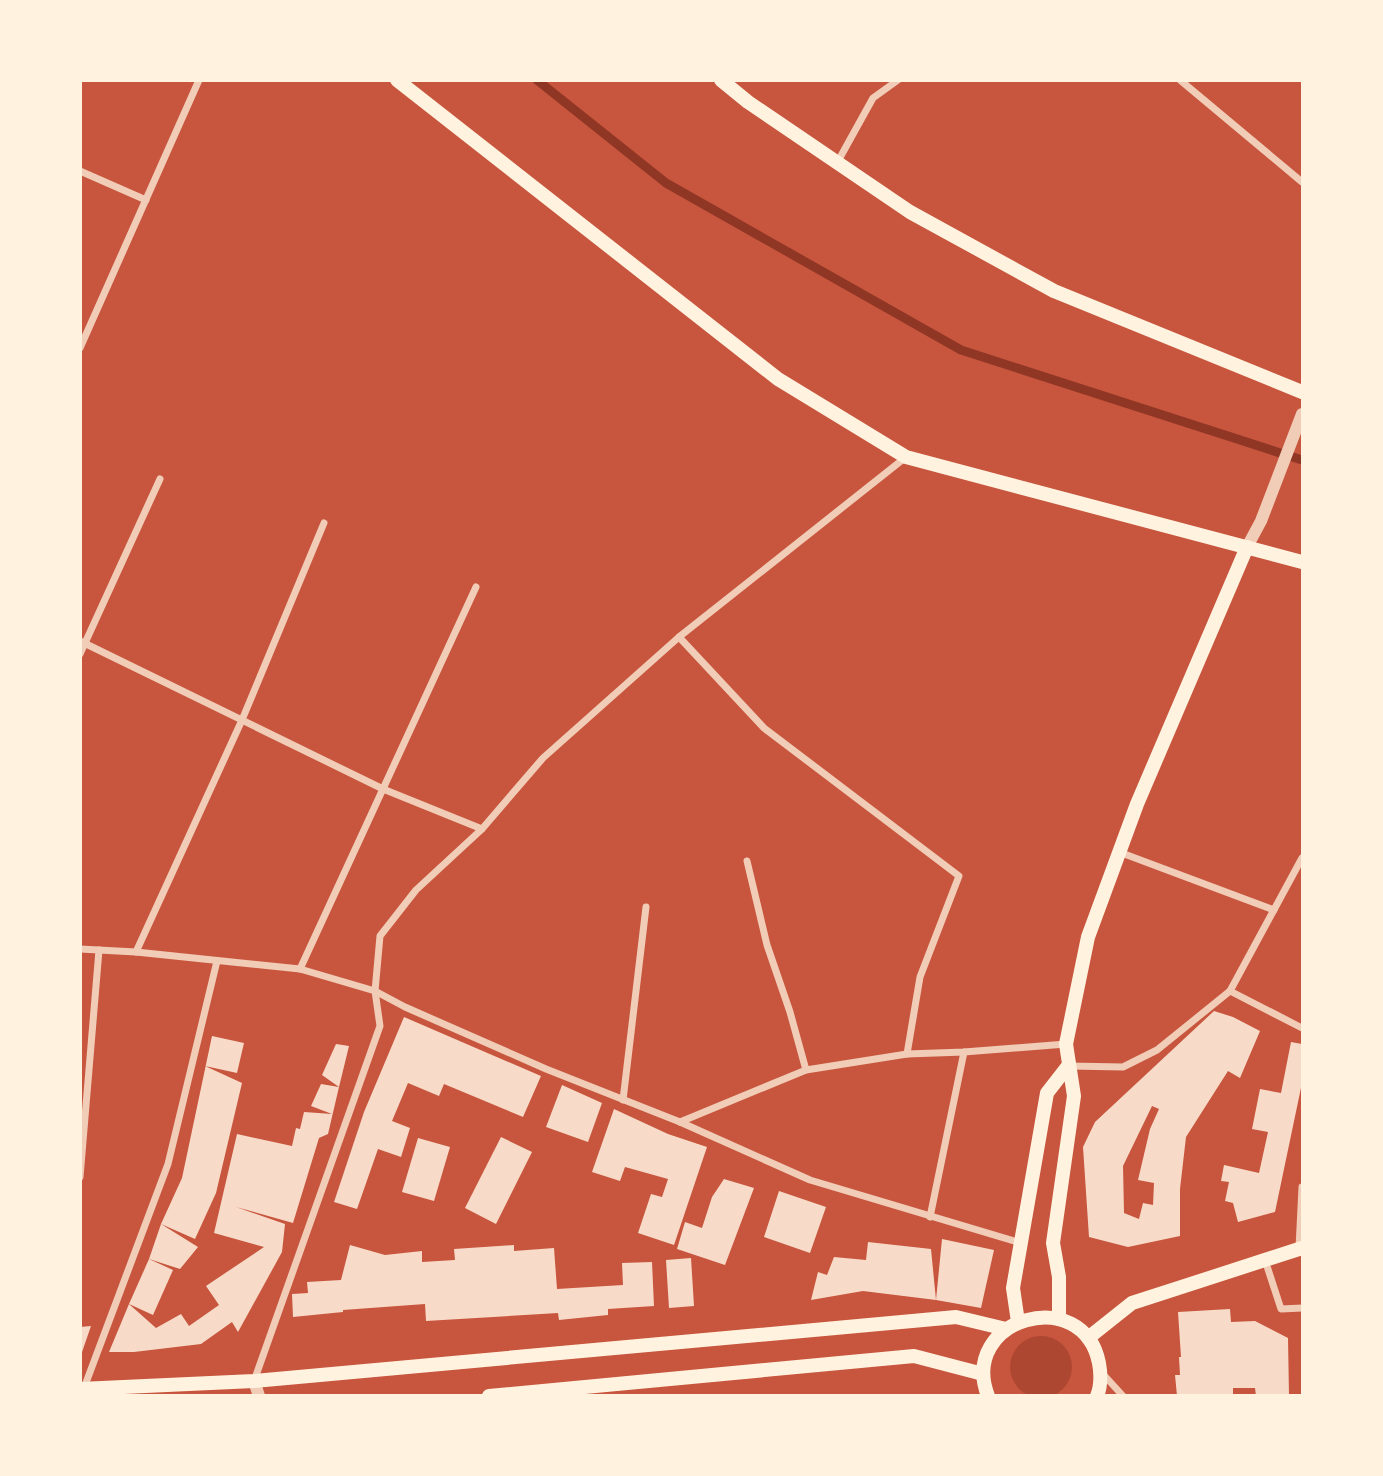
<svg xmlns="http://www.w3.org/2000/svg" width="1383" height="1476" font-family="Montserrat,sans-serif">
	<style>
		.green { fill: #ae4732 }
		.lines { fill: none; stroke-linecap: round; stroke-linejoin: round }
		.stream { stroke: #8f3625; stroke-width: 9 }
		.building { fill: #f7dbc8; fill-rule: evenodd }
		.minor { stroke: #f1ccb7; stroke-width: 7 }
		.tertiary { stroke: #f1ccb7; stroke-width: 12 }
		.secondary { stroke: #fff3e0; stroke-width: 14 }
	</style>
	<rect width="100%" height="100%" fill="#c8553d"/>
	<!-- green -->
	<circle class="green" cx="1041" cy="1367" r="31"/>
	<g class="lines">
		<!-- stream -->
		<polyline class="stream" points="537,80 666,183 961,350 1302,460"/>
	</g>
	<!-- building -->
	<g class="building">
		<path d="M1214,1011l19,6 27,14 -20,47 -12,-7 -42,66 -6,52v47l-52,11 -39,-10 -6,-90 12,-25zM1152,1106l7,3 -9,20 -12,51 16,3 -1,22 -10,-2 -4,16 -15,-6 -1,-47z"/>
		<polygon points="404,1017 541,1076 523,1117 444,1084 439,1096 408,1083 392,1121 410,1128 401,1157 378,1149 357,1209 334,1202 364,1112"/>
		<polygon points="212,1036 244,1043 237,1073 205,1066 242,1083 216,1193 195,1239 161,1224 198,1247 180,1269 149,1259 161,1224 182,1178"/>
		<polygon points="1291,1042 1302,1044 1302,1083 1275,1212 1238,1222 1233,1203 1225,1201 1229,1182 1221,1181 1224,1165 1259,1173 1268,1132 1252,1129 1260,1089 1281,1093"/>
		<polygon points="336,1044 349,1046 339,1087 322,1075"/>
		<polygon points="321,1084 339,1087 328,1134 319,1138 293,1223 236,1207 285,1224 282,1252 238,1332 232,1322 201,1344 134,1352 109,1352 129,1304 156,1328 181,1314 189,1326 219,1305 206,1286 264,1247 214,1233 237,1134 292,1146 296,1128 300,1129 304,1112 332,1114 311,1106"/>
		<polygon points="562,1085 602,1103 588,1142 546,1127"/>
		<polygon points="614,1109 668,1134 707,1147 674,1245 638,1233 651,1194 662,1197 668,1179 625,1167 620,1181 592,1172"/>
		<polygon points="501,1137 532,1152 496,1224 465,1208"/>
		<polygon points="418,1138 450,1147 434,1201 402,1192"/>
		<polygon points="724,1179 754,1188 725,1265 677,1249 685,1222 702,1228 712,1197"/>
		<polygon points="779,1191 826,1207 810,1253 764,1237"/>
		<polygon points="942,1239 994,1250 981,1308 936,1300"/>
		<polygon points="868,1242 931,1249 936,1300 863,1291 811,1300 818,1272 827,1275 834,1257 866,1260"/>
		<polygon points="350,1245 385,1255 422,1251 422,1262 455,1260 454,1249 514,1245 514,1251 554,1248 557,1289 623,1285 622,1263 652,1262 654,1306 608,1309 608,1315 559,1320 558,1313 426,1321 425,1304 343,1310 343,1312 293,1317 292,1294 308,1293 307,1282 341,1280"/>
		<polygon points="691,1258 694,1306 669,1308 666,1260"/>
		<polygon points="149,1259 173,1270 153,1315 129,1304"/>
		<polygon points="1230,1309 1231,1322 1255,1321 1288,1338 1289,1396 1256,1396 1255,1388 1233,1388 1233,1396 1177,1396 1175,1375 1180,1375 1179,1357 1181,1357 1178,1312"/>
		<polygon points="91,1326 81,1355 80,1355 80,1327"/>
	</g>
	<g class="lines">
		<!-- minor -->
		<g class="minor">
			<polyline points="1180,80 1302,182"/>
			<polyline points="837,163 873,98 898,80"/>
			<polyline points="80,171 146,200"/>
			<polyline points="80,348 199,80"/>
			<polyline points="679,637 764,728 959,876 920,977 907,1054"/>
			<polyline points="80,641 383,789 482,829"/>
			<polyline points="80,654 160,479"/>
			<polyline points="1119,852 1274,910"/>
			<polyline points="747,861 767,945 790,1012 806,1070"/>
			<polyline points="80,949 136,952 300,969 375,991 405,1007 546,1069 680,1122 810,1180 1021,1243"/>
			<polyline points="136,952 242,720 324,523"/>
			<polyline points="300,969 476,587"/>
			<polyline points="1230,991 1302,1028"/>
			<polyline points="1069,1066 1123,1067 1157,1050 1230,991 1302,858"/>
			<polyline points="623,1100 646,907"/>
			<polyline points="680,1122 806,1070 907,1054 964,1052 1066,1044"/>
			<polyline points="80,1177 99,950"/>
			<polyline points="930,1217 964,1052"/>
			<polyline points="1299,1248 1302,1187"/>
			<polyline points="1265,1260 1281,1309 1302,1308"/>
			<polyline points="1102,1373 1123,1396"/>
			<polyline points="254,1381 380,1026 375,991 380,936 416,890 482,829 543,758 679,637 906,457"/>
			<polyline points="84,1388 168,1164 217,961"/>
		</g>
		<!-- tertiary -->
		<g class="tertiary">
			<polyline points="1247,547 1261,521 1302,414"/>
			<polyline points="254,1381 259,1396"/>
		</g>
		<!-- secondary -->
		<g class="secondary">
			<polyline points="397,80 778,379 906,457 1302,562"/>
			<polyline points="721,80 748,102 910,212 1054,291 1302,392"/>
			<polyline points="1059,1319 1059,1277 1053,1243 1074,1096 1066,1044 1088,937 1137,804 1247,547"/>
			<polyline points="1018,1322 1013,1288 1047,1093 1068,1066"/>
			<polyline points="1088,1338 1132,1303 1302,1248"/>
			<polyline points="80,1389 254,1381 956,1317 1006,1329"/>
			<polyline points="489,1396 914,1356 983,1374"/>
			<path d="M988,1396c-30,-78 95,-113 111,-33 2,11 2,23 -2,33"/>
		</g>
	</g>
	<!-- border -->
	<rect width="1383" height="1476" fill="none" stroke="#fff3e0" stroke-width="164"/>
</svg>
